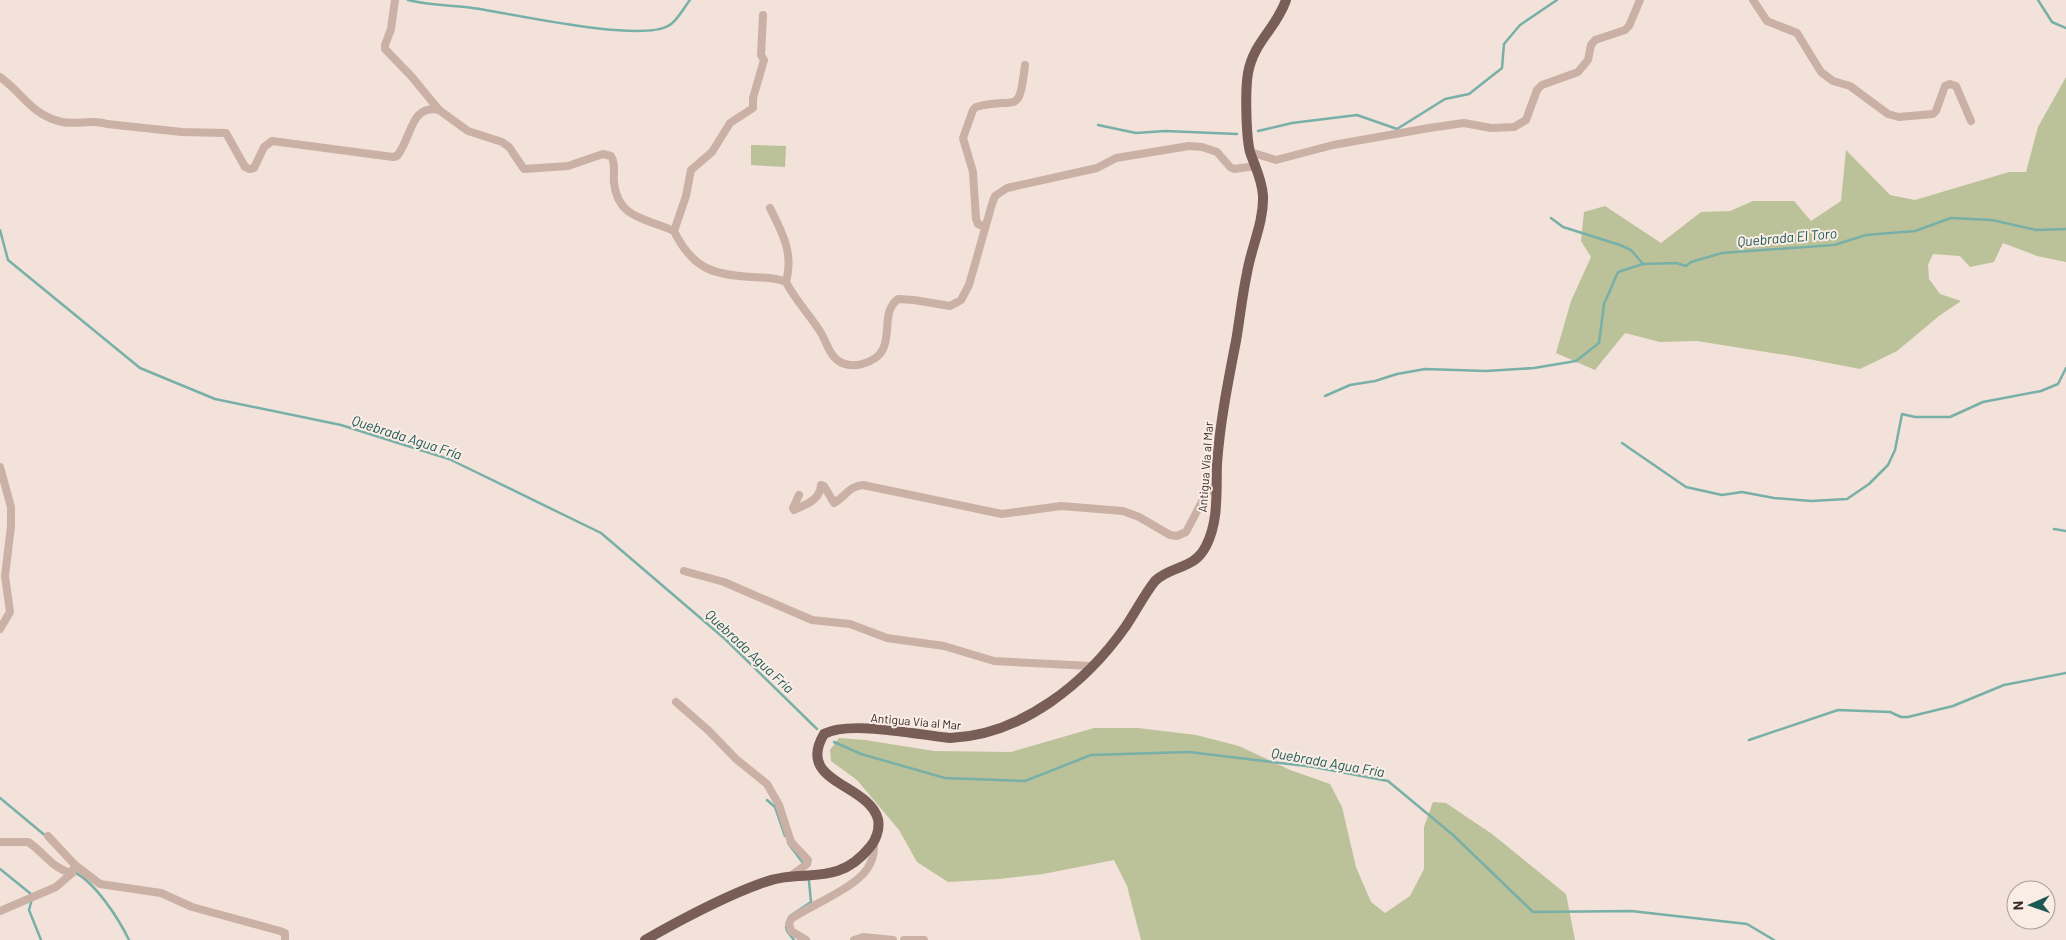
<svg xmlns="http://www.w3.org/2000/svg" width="2066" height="940" font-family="Barlow,sans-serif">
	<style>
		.green { fill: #bbc199 }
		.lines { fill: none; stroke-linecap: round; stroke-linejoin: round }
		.stream { stroke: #78b0a8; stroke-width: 2.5 }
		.minor { stroke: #cab0a5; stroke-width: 8 }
		.major { stroke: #795d57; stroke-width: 10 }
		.labels { text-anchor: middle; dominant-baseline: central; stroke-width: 4; stroke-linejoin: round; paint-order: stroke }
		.street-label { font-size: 12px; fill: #362927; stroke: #faede6 }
		.water-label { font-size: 14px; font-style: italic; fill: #1b5952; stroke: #faede6 }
	</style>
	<rect width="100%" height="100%" fill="#f2e2da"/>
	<!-- green -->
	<g class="green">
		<polygon points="2066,77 2066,262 2037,256 2003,243 1994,262 1970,267 1960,256 1933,254 1928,265 1929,279 1940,294 1961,301 1939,316 1897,351 1860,369 1798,357 1697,341 1660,342 1625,333 1595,370 1556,353 1571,301 1591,257 1581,241 1584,212 1605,206 1661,243 1701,212 1730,211 1753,201 1794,201 1811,221 1841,201 1846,150 1890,195 1915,200 2009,172 2026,172 2038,127"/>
		<polygon points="751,145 786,146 785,167 751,165"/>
		<polygon points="1094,728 1138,728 1196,735 1239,746 1290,770 1330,784 1342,807 1356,867 1371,902 1385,913 1410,896 1424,869 1424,827 1433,802 1446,803 1492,834 1566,894 1575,940 1141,940 1127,886 1114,860 1043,874 999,879 948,882 917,862 899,830 857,780 831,761 830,750 839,738 865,740 934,751 1011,752"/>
	</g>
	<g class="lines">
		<!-- stream -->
		<g class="stream">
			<path d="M408,0c24,6 48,5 72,9 37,6 159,33 188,17 9,-4 16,-19 22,-26"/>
			<polyline points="2038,0 2052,22 2066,28"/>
			<polyline points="1098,125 1136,133 1165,131 1237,134"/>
			<polyline points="1258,131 1292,123 1357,115 1397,129 1445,99 1469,94 1502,68 1504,44 1520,25 1557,0"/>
			<polyline points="1551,218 1563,227 1620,245 1631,250 1643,264 1676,263 1686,266 1691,262 1722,253 1834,245 1866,235 1915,231 1951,218 1992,220 2036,230 2066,229"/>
			<polyline points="0,230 8,260 140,368 215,399 341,425 449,459 601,533 725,639 817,729"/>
			<polyline points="1325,396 1350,385 1375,381 1397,374 1425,369 1486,371 1534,368 1576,361 1599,343 1604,304 1618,272 1643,264"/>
			<polyline points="1622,443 1686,487 1722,495 1742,492 1774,498 1811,501 1847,499 1869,484 1888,465 1895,450 1902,414 1915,417 1950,417 1983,402 2041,391 2058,384 2066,368"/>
			<polyline points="2054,529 2066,531"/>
			<polyline points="1749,740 1838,710 1890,712 1901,717 1908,717 1953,706 2004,685 2066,673"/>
			<polyline points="834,742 861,754 945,778 1025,781 1091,755 1189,752 1314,767 1388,781 1453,835 1533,912 1631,911 1747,924 1774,940"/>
			<polyline points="0,798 47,837"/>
			<polyline points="767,800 775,807 785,836"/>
			<polyline points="788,843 803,863"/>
			<polyline points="0,869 31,894"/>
			<path d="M74,872c21,10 45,47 55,68"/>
			<polyline points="32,899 29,910 41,940"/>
			<polyline points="790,916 811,902 809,881"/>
			<polyline points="786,927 787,931 794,940"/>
		</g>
		<!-- minor -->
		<g class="minor">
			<path d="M395,0l-4,29 -6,16v4l27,28 27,33 29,21 34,11 7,5 15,22 44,-3 35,-12 8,2c5,8 2,17 3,27 4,36 32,35 60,48 18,37 38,44 78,46 12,1 22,0 34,5 9,18 24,33 35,51 5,8 8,20 15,26 13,12 40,5 47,-10 8,-16 -1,-38 15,-50l16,1 36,6 11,-6 8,-15 23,-81 3,-8 12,-8 90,-20 19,-10 73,-12 13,1 15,5 13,15 4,2 22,-3"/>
			<polyline points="1753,0 1767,21 1797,33 1821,72 1833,81 1850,86 1888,114 1899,117 1933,114 1936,111 1945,86 1950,84 1956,86 1971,121"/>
			<path d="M0,77c24,17 31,38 62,45 16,3 30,-3 45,2l75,8 44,1 19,34 4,2 5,-1 10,-21 8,-6 121,16 4,-1c15,-18 13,-52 42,-46"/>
			<polyline points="1250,152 1276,160 1333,145 1429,128 1464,123 1491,128 1514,127 1526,120 1537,90 1542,85 1578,72 1588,60 1591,45 1595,40 1625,30 1629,26 1640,0"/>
			<path d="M770,208c12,24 24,45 16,74"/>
			<path d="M985,227l-7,-3 -2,-5 -3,-47 -10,-34 10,-28 3,-3c41,-11 43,11 49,-42"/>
			<polyline points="674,231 686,196 691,170 712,152 730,123 753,108 753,98 764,60 761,55 763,15"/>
			<polyline points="0,467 11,507 11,526 5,576 10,612 0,629"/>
			<path d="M799,495l-6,13 1,2c13,-6 26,-10 27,-25l3,1 10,17c11,-6 15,-17 29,-18l139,29 59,-8 62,5 16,6 31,18 7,1 9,-4 20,-38 6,-6 5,-2"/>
			<polyline points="684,571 724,582 812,620 850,624 887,638 944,646 994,661 1091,666"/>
			<polyline points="676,702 709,731 736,759 767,784 779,805 791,842 808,860 807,864 789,877"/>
			<polyline points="48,836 75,865"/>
			<path d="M0,842h28c16,10 24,27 44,31l3,-8 25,19 61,9 31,14 88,24 5,2v7"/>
			<polyline points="0,911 56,887 72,873"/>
			<path d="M806,940l-15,-9 -2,-7 2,-5c21,-15 69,-32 79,-55 4,-7 4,-14 4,-22"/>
			<polyline points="854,940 863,937 893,940"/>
			<polyline points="904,940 924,940"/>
		</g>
		<!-- major -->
		<path class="major" d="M645,940c37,-21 78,-43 117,-57 41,-16 74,6 108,-36 6,-7 10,-18 8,-28 -10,-36 -83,-36 -54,-85 26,-14 95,1 126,4 72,-3 136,-55 176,-112 10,-15 18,-31 29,-45 17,-16 39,-11 51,-35 13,-25 10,-55 11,-82 3,-42 11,-82 19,-123 4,-23 6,-45 11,-68 4,-25 17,-51 16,-77 -1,-17 -8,-29 -13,-44 -4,-16 -5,-62 -2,-79 6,-32 28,-44 38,-73"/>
	</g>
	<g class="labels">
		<!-- street labels -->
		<g class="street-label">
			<text transform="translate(1205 467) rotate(-86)">Antigua Vía al Mar</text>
			<text transform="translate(916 721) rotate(5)">Antigua Vía al Mar</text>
		</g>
		<!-- water labels -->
		<g class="water-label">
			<text transform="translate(1787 237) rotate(-5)">Quebrada El Toro</text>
			<text transform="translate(407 437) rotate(18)">Quebrada Agua Fría</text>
			<text transform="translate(750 651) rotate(43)">Quebrada Agua Fría</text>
			<text transform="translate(1328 762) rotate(10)">Quebrada Agua Fría</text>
		</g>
	</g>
	<!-- north arrow -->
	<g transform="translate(2031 905) rotate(268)"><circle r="24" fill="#faede6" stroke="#ac9f9a"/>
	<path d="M0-4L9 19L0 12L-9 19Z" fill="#1b5952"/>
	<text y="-8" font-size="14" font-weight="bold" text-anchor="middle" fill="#362927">N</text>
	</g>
</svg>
